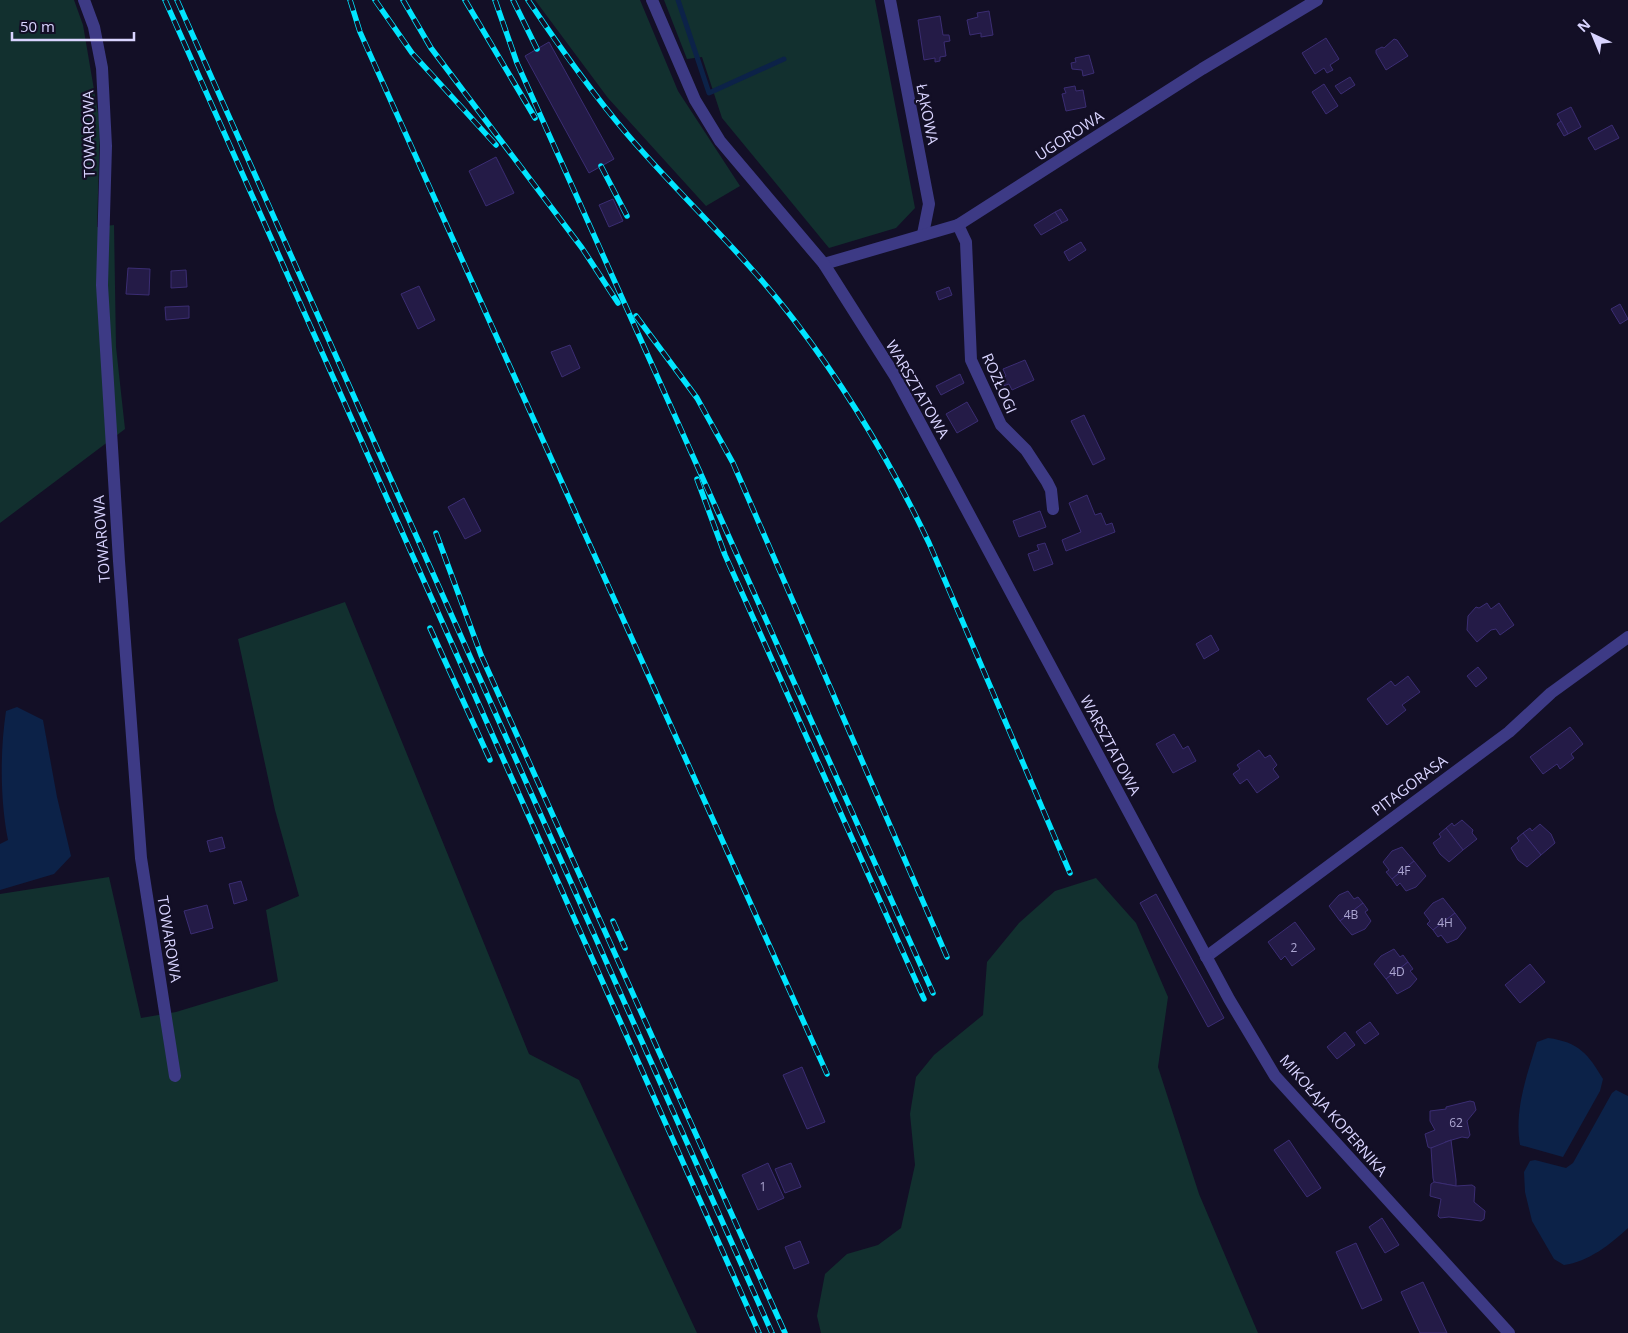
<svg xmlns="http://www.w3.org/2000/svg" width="1628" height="1333" font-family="'Open Sans',sans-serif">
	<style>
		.green { fill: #12302f }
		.water { fill: #0c2248 }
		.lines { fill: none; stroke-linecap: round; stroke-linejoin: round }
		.stream { stroke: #0c2248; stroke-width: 5 }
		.building { fill: #241b47; stroke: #3b2d73 }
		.minor { stroke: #3d3a85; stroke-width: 12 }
		.tertiary { stroke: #3d3a85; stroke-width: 12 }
		.rail-casing { stroke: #00e5ff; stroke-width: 5.5 }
		.rail { stroke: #130f26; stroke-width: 4; stroke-dasharray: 11; stroke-linecap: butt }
		.labels { text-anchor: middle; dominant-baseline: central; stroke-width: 4.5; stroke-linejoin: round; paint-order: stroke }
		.number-label { font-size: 12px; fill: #aca6d1 }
		.street-label { font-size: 15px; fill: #d9d4ff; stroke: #130f26 }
	</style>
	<rect width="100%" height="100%" fill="#130f26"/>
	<!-- green -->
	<g class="green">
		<polygon points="0,0 74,0 83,25 100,125 97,227 114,225 116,347 125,429 0,523"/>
		<polygon points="535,0 640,0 678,91 740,186 706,206 608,98"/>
		<polygon points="664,0 875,0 915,208 896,228 829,248 722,118 702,57 687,59"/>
		<polygon points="345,602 529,1054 579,1080 697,1333 0,1333 0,894 109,877 141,1018 176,1012 278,981 266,910 299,896 275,810 238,639"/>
		<polygon points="1096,878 1136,923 1168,997 1158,1067 1199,1194 1258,1333 821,1333 817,1316 825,1274 847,1254 878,1245 901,1228 915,1165 910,1114 916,1077 934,1055 983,1015 987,962 1019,923 1055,891"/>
	</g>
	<!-- water -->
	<g class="water">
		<path d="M17,707l26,13 14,77 14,59 -17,18 -54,16v-46l8,-4c-8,-40 -8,-89 -2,-129z"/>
		<path d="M1548,1038c31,4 40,16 55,41l-3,12 -37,66 -43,-12c-6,-35 7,-70 17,-103z"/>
		<path d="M1616,1090l12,6v132c-17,16 -40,34 -64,37l-10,-6 -22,-38 -7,-29 -1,-20 6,-11 5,-1 31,8 7,-5 39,-70z"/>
	</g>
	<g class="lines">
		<!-- stream -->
		<polyline class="stream" points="678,0 709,93 784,59"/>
	</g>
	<!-- building -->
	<g class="building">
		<polygon points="989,11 993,35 981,37 981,33 970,35 967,20 978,17 977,13"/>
		<polygon points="940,16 943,35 949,35 950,41 944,42 946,56 940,57 940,61 935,62 935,58 924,60 918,20"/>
		<polygon points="1326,38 1339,59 1330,65 1333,70 1327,73 1324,68 1315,74 1302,53"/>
		<polygon points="1394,39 1397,40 1408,56 1386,70 1376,53 1376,50 1382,47 1384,48"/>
		<polygon points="549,42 614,159 589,173 525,56"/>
		<polygon points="1089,55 1094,73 1083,76 1082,70 1072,69 1071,63 1076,62 1075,58"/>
		<polygon points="1350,77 1355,85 1341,94 1335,86"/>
		<polygon points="1324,84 1338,106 1326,114 1312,92"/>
		<polygon points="1075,86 1076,91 1083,90 1086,107 1066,111 1062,94 1066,93 1064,88"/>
		<polygon points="1571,107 1581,127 1568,134 1557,114"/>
		<polygon points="1561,121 1568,134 1564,136 1557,124"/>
		<polygon points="1612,125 1619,138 1595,150 1588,138"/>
		<polygon points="496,157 514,193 486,206 469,171"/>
		<polygon points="613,199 623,221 609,227 599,205"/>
		<polygon points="1061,209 1068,220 1062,223 1055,212"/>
		<polygon points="1055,212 1062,223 1041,235 1034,225"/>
		<polygon points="1081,242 1086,250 1069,261 1064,252"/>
		<polygon points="128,268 150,269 149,295 126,294"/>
		<polygon points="186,270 187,287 171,288 171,271"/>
		<polygon points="419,286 435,320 418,329 401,294"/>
		<polygon points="949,287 952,295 939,300 936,292"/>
		<polygon points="1620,304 1628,319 1620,324 1611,309"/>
		<polygon points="189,306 189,318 166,320 165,307"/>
		<polygon points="570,345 580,368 562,377 551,352"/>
		<polygon points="1025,360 1034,380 1012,390 1009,384 1003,386 1000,378 1006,376 1003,369"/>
		<polygon points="960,374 964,383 941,395 936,386"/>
		<polygon points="967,402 978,421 957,433 946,414"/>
		<polygon points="1084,415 1105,459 1093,465 1071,421"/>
		<polygon points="1087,495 1095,515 1101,513 1106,525 1112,523 1115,532 1066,551 1062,540 1081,532 1069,503"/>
		<polygon points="464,498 481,531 465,539 448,507"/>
		<polygon points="1040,511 1046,527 1019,537 1013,521"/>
		<polygon points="1045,543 1053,564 1034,571 1028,554 1039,550 1037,545"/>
		<polygon points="1487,603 1491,609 1499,603 1514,625 1500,635 1496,629 1491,630 1477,642 1467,630 1468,616 1476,607 1479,608"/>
		<polygon points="1211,635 1219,650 1204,659 1196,644"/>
		<polygon points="1478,667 1487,678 1476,687 1467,676"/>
		<polygon points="1408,676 1420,692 1402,705 1406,710 1387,725 1367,699 1391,681 1395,686"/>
		<polygon points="1570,727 1583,744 1571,754 1574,758 1560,769 1557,764 1543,774 1530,757"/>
		<polygon points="1174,734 1183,749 1188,746 1196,761 1173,773 1156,744"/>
		<polygon points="1259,750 1265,758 1270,755 1277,765 1273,769 1279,777 1257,793 1247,779 1240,784 1233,774 1240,769 1237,765"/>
		<polygon points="1462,820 1473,830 1472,833 1477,839 1463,850 1446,828 1452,823 1454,826"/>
		<polygon points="1540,824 1551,834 1555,843 1541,855 1523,833 1530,828 1532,831"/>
		<polygon points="1446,828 1463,850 1449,862 1440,854 1433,843 1441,837 1439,834"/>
		<polygon points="1523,833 1541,855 1527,867 1518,860 1511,848 1519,841 1517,838"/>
		<polygon points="222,837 225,848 210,852 207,841"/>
		<polygon points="1402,847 1414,861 1392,879 1386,872 1389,870 1383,862 1392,851"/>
		<polygon points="1414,861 1426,876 1416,887 1406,891 1400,883 1397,886 1392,879"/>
		<polygon points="241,881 247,900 234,904 229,884"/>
		<polygon points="1348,891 1354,899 1358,897 1363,903 1340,921 1329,906 1339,895"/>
		<polygon points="1156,894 1224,1018 1208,1027 1140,903"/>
		<polygon points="1443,898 1455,913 1433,930 1427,924 1430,921 1424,913 1433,903"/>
		<polygon points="1363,903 1368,910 1365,912 1371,921 1365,929 1352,935 1340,921"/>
		<polygon points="207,905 213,928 191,934 184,911"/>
		<polygon points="1455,913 1466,928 1457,939 1447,943 1441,935 1438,937 1433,930"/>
		<polygon points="1295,922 1315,949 1292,966 1285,956 1281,960 1268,942"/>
		<polygon points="1394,949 1400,957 1403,955 1408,962 1386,979 1374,964 1381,956"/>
		<polygon points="1408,962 1413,969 1410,971 1417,979 1410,987 1397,994 1386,979"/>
		<polygon points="1530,964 1545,982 1520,1003 1505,985"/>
		<polygon points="1370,1022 1379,1034 1365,1044 1356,1032"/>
		<polygon points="1345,1032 1355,1045 1337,1059 1327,1047"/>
		<polygon points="802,1067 825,1122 807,1129 783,1075"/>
		<polygon points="1470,1101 1474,1102 1476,1110 1467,1121 1470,1135 1468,1138 1462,1137 1445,1142 1443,1145 1430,1148 1428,1147 1425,1134 1435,1130 1430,1121 1430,1111 1446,1109 1446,1107"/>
		<polygon points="1289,1140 1321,1188 1307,1197 1274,1150"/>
		<polygon points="1451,1140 1456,1180 1456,1186 1434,1182 1433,1178 1431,1148"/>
		<polygon points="768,1163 784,1198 758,1210 742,1175"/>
		<polygon points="791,1163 801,1187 785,1193 775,1169"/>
		<polygon points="1434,1182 1456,1186 1472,1185 1475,1187 1474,1202 1485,1211 1484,1219 1481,1221 1449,1217 1440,1218 1438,1216 1441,1199 1430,1196 1431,1184"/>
		<polygon points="1382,1218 1399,1245 1385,1253 1369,1227"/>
		<polygon points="800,1241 809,1263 794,1269 785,1247"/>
		<polygon points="1356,1243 1382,1300 1362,1309 1336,1252"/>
		<polygon points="1423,1282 1447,1333 1420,1333 1401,1292"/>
	</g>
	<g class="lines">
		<!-- minor -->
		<g class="minor">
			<polyline points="84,0 94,27 102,68 106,146 102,285 119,561 141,858 175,1076"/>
			<polyline points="890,0 929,204 923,234"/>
			<polyline points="958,225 966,242 971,360 1001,425 1026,450 1047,482 1051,490 1053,509"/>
			<polyline points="824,264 958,225 1202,69 1317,0"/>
			<polyline points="1206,957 1509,732 1551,693 1628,637"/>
		</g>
		<!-- tertiary -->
		<polyline class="tertiary" points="652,0 695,100 720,141 824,264 895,376 1229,999 1275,1076 1509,1333"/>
		<!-- rail casing -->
		<g class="rail-casing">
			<g id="rail">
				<polyline points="165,0 759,1333"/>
				<polyline points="177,0 772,1333"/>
				<polyline points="350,0 360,32 827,1074"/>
				<polyline points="375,0 412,53 496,145"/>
				<polyline points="403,0 431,48 582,248 618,303"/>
				<polyline points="465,0 535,118"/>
				<polyline points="495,0 517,63 933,993"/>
				<polyline points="513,0 537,49"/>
				<path d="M528,0c31,46 63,92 99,134 54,63 116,119 167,186 52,68 98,145 135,223l141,330"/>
				<polyline points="601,166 627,216"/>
				<polyline points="636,316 697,398 733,463 947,957"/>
				<polyline points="697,479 725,555 924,999"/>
				<polyline points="436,533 481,655 785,1333"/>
				<polyline points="430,628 490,760"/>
				<polyline points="613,921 625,948"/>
			</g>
		</g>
		<!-- rail -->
		<use href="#rail" class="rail"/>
	</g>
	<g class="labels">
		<!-- number labels -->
		<g class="number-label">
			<text x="1404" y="870">4F</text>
			<text x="1351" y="914">4B</text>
			<text x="1445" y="922">4H</text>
			<text x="1294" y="947">2</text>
			<text x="1397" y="971">4D</text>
			<text x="1456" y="1122">62</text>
			<text x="763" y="1186">1</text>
		</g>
		<!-- street labels -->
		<g class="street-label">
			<text transform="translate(928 114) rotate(79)">ŁĄKOWA</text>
			<text transform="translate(88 134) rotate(-91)">TOWAROWA</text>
			<text transform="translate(1069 135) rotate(-33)">UGOROWA</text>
			<text transform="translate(1000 383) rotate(66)">ROZŁOGI</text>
			<text transform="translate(918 389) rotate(60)">WARSZTATOWA</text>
			<text transform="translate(101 539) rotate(-94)">TOWAROWA</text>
			<text transform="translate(1111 745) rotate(62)">WARSZTATOWA</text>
			<text transform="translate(1409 785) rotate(-37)">PITAGORASA</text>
			<text transform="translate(170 939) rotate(81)">TOWAROWA</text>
			<text transform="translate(1334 1115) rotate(49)">MIKOŁAJA KOPERNIKA</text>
		</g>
	</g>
	<!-- north arrow -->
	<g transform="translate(1593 35) rotate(316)" stroke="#130f26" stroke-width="4" paint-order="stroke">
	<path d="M0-4L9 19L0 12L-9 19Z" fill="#d9d4ff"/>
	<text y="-8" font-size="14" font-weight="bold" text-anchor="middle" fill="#d9d4ff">N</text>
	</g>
	<!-- scale -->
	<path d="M12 32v8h122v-8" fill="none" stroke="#d9d4ff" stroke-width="2.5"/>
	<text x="20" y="32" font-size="15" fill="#d9d4ff" stroke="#130f26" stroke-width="4" paint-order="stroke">50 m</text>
</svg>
